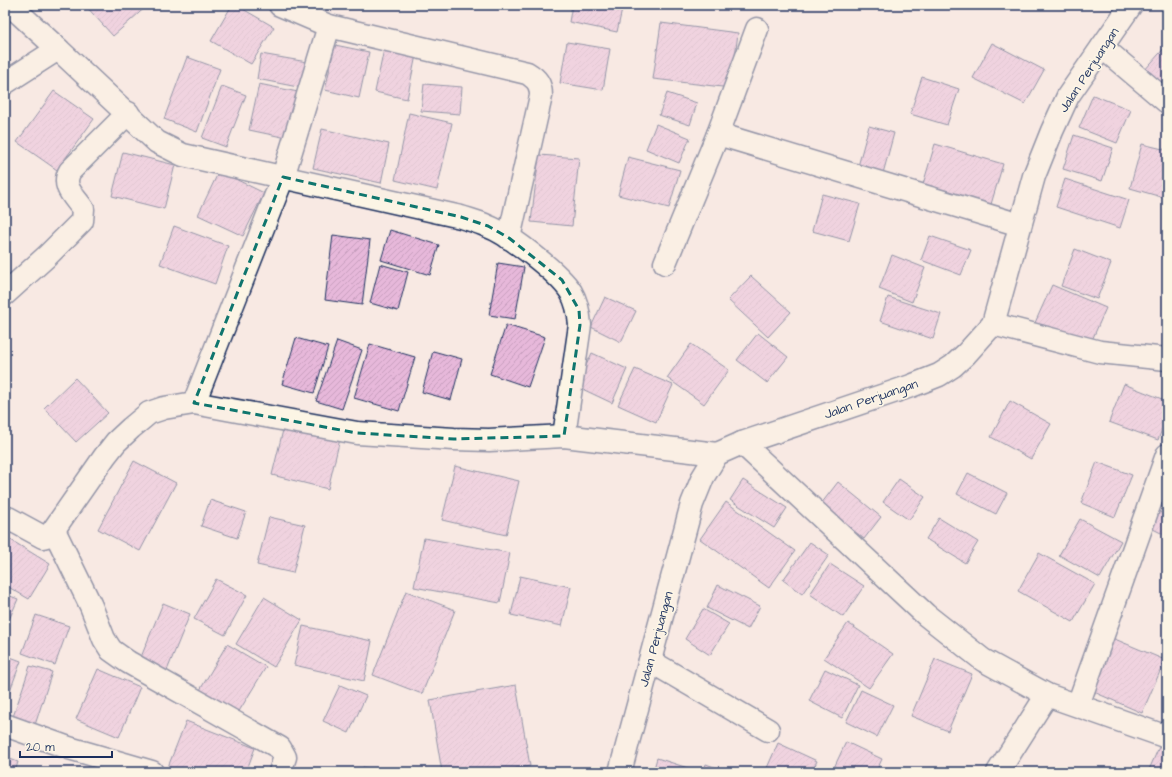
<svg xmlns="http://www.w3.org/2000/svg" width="1172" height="777" font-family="'Architects Daughter',sans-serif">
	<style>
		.building { fill: url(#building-hatch); stroke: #1b2f5e }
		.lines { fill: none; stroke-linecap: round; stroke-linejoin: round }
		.minor-casing { stroke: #1b2f5e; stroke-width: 25 }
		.minor { stroke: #fcf5e5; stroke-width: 22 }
		.marked { fill: none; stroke: #0f766e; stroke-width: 3; stroke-dasharray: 8 5; stroke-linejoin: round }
		.labels { text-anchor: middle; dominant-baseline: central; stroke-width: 3.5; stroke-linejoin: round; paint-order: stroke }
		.street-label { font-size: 13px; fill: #1b2f5e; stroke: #fcf5e5 }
	</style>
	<defs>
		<pattern id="building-hatch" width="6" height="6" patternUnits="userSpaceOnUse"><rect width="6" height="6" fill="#e7b8da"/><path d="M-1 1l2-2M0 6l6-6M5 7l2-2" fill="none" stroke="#c69ebe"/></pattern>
	</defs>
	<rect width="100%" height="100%" fill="#f8e9e3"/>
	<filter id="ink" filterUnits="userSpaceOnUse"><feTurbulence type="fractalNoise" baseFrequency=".025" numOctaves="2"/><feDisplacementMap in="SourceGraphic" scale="8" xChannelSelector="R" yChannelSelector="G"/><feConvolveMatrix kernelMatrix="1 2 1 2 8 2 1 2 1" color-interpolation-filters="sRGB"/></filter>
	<g filter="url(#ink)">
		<!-- building -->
		<g class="building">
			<polygon points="85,5 148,5 113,36"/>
			<polygon points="232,5 236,5 274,27 251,64 211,41"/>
			<polygon points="572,5 623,5 617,32 569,22"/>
			<polygon points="661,23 738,33 731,88 653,79"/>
			<polygon points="567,42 610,49 603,90 560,83"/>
			<polygon points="992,43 1044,70 1025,104 973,78"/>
			<polygon points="335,45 369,52 359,98 325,90"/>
			<polygon points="1167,45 1167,94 1143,72"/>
			<polygon points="384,49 416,55 407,99 375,92"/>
			<polygon points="261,54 313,63 308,89 257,79"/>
			<polygon points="187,57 220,69 197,132 164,119"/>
			<polygon points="922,77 959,89 947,125 910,114"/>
			<polygon points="259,84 298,92 287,138 249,130"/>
			<polygon points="424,84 462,87 460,114 421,111"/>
			<polygon points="222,86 246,95 226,147 202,138"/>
			<polygon points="54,91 94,119 57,170 17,142"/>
			<polygon points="667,93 697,103 690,125 659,115"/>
			<polygon points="1093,95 1131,110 1117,143 1079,128"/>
			<polygon points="409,113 452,123 437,190 395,180"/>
			<polygon points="656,124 690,138 679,163 646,149"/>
			<polygon points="869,126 894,133 882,177 857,170"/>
			<polygon points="322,129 389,144 381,183 313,168"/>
			<polygon points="1074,135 1113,148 1102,181 1063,169"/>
			<polygon points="935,144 1003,164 989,211 921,191"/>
			<polygon points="1142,144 1167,150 1167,191 1165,198 1130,188"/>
			<polygon points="123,152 175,165 164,209 112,196"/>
			<polygon points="539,155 579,158 572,226 531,222"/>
			<polygon points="628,157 680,170 669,208 618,195"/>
			<polygon points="219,171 264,193 243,236 198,215"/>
			<polygon points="1065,179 1129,200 1120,228 1056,207"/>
			<polygon points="822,194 860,204 849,241 812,231"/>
			<polygon points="174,226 228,246 215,284 160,264"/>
			<polygon points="390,230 439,245 430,275 381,260"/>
			<polygon points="333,235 370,240 362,305 325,300"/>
			<polygon points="930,236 971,250 961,275 921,260"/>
			<polygon points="1075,249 1111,263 1097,299 1061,286"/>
			<polygon points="892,255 925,268 912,302 879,289"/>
			<polygon points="498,263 524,267 515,319 489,315"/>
			<polygon points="380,264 408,272 398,311 370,303"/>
			<polygon points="751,276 791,312 768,337 728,300"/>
			<polygon points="1052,285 1106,308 1089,347 1034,325"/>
			<polygon points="605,297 636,311 621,342 591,327"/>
			<polygon points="888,297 941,314 933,339 880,321"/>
			<polygon points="506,325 545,337 528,387 490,374"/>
			<polygon points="758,333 788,357 767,383 737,360"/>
			<polygon points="296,338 328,347 314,393 282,384"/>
			<polygon points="337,341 362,350 342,409 316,401"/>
			<polygon points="370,344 415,357 399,411 354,398"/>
			<polygon points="691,344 729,370 704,404 667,378"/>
			<polygon points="433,351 462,359 451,400 422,392"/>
			<polygon points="592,353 627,369 612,403 576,386"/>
			<polygon points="635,369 673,385 656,422 618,405"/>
			<polygon points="75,378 108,413 76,442 44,408"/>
			<polygon points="1124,384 1167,401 1167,416 1158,440 1109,422"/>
			<polygon points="1010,401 1051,424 1031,459 991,437"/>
			<polygon points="284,426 340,439 328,489 272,475"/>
			<polygon points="134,461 176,483 140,551 98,529"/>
			<polygon points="1097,462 1132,475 1115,517 1081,503"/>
			<polygon points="455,466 519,481 506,535 442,520"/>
			<polygon points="968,473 1007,493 996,514 957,494"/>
			<polygon points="899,479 925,497 909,520 883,502"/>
			<polygon points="743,480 787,508 774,528 730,500"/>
			<polygon points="838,482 881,517 864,539 821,504"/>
			<polygon points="210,500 246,512 237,538 201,526"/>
			<polygon points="726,502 795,551 769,588 700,539"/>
			<polygon points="1158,511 1167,515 1167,536 1151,528"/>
			<polygon points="269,517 305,525 293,573 257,565"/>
			<polygon points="939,518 978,542 965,563 926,539"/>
			<polygon points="1080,519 1121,541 1100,578 1059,555"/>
			<polygon points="6,537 50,564 29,599 5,585"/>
			<polygon points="424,538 510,553 500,603 414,587"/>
			<polygon points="810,542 829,555 802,594 783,580"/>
			<polygon points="1039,553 1095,584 1073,622 1018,591"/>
			<polygon points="830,564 864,586 843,617 810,594"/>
			<polygon points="520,576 571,587 562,626 511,615"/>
			<polygon points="216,579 247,595 225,635 194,619"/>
			<polygon points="718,585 760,606 748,629 707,608"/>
			<polygon points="406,591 455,610 422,694 373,675"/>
			<polygon points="5,594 18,599 5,629"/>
			<polygon points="264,597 302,620 274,667 236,644"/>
			<polygon points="163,603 190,614 166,673 139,662"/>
			<polygon points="703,609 729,624 710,655 685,639"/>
			<polygon points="36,615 69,626 55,665 22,653"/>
			<polygon points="848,623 893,654 869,688 824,658"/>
			<polygon points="303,626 372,641 364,681 294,665"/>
			<polygon points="1110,637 1165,660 1142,713 1087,689"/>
			<polygon points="227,644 266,667 238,713 200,690"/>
			<polygon points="5,655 21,661 5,704"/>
			<polygon points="935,659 972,674 948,731 911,716"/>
			<polygon points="30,666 52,672 35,725 13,717"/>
			<polygon points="98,669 140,687 119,737 76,719"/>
			<polygon points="825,669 858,685 842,718 809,701"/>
			<polygon points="340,685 366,696 349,733 323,721"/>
			<polygon points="516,685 530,766 493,772 442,772 430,700"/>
			<polygon points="861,690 893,705 877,737 846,722"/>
			<polygon points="186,721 255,748 246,772 166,772"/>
			<polygon points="846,742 882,759 876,772 832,772"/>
			<polygon points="778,743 817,761 812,772 776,772 767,768"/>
			<polygon points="1159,747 1167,750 1167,772 1148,772"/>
			<polygon points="5,757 18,762 15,772 5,772"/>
			<polygon points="657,758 694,770 693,772 653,772"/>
			<polygon points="706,764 728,772 703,772"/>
			<polygon points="363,767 378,772 362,772"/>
		</g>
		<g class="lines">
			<!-- minor casing -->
			<g class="minor-casing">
				<g id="minor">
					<polyline points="10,5 58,49"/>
					<path d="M280,5l49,21 198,47c10,6 14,11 14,23l-32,142"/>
					<polyline points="1102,47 1167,102"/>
					<path d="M5,83l53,-34 99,93 26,13 278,62c9,3 18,5 26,9 22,8 72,47 84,66 6,10 8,21 9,33l-16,111"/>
					<polyline points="718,134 1020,225"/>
					<polyline points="665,263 718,134 757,29"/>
					<path d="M5,294l42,-38 35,-35 1,-12c-9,-13 -22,-23 -13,-38l58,-58"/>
					<polyline points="993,324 1100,352 1167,359"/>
					<polyline points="194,403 283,177 329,26"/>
					<polyline points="742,443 926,615 983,660 1047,695 1167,737"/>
					<polyline points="5,523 8,518 43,537 50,535 105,456 116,442 131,428 149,413 164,408 194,403 357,433 454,439 489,440 564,436 717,454"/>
					<polyline points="54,530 91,606 104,639 111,650 128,662 280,748 285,757 280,772"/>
					<polyline points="650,661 768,730"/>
					<polyline points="1078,705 1167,455"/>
					<polyline points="5,725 69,748 152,772"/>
					<polyline points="620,772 692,504 703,477 717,454 742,443 911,386 939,375 953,366 966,354 993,324 1034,176 1052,131 1068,96 1131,5"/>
					<polyline points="998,772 1047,695"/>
				</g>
			</g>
			<!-- minor -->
			<use href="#minor" class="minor"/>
		</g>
	</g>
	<!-- marked area -->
	<path d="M0 0H1172V777H0ZM283,177l178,40 27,9 21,12 53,42 17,30 1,15 -16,111 -110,3 -97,-6 -163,-30z" fill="#f8e9e3" fill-opacity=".55" fill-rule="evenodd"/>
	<path class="marked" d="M283,177l178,40 27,9 21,12 53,42 17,30 1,15 -16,111 -110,3 -97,-6 -163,-30z"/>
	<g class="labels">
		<!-- street labels -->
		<g class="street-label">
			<text transform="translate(1089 70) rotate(-57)">Jalan Perjuangan</text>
			<text transform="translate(871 399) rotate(-19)">Jalan Perjuangan</text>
			<text transform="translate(656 639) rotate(-75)">Jalan Perjuangan</text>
		</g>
	</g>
	<!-- margin -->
	<rect width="1172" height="777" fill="none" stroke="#fcf5e5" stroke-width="20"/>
	<rect x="10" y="10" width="1152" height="757" fill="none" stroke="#1b2f5e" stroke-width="1.5" filter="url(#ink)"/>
	<!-- scale -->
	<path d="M20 751v6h92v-6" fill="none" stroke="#1b2f5e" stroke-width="2"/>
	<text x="26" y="751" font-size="12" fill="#1b2f5e" stroke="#fcf5e5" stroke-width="3" paint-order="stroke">20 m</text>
</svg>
